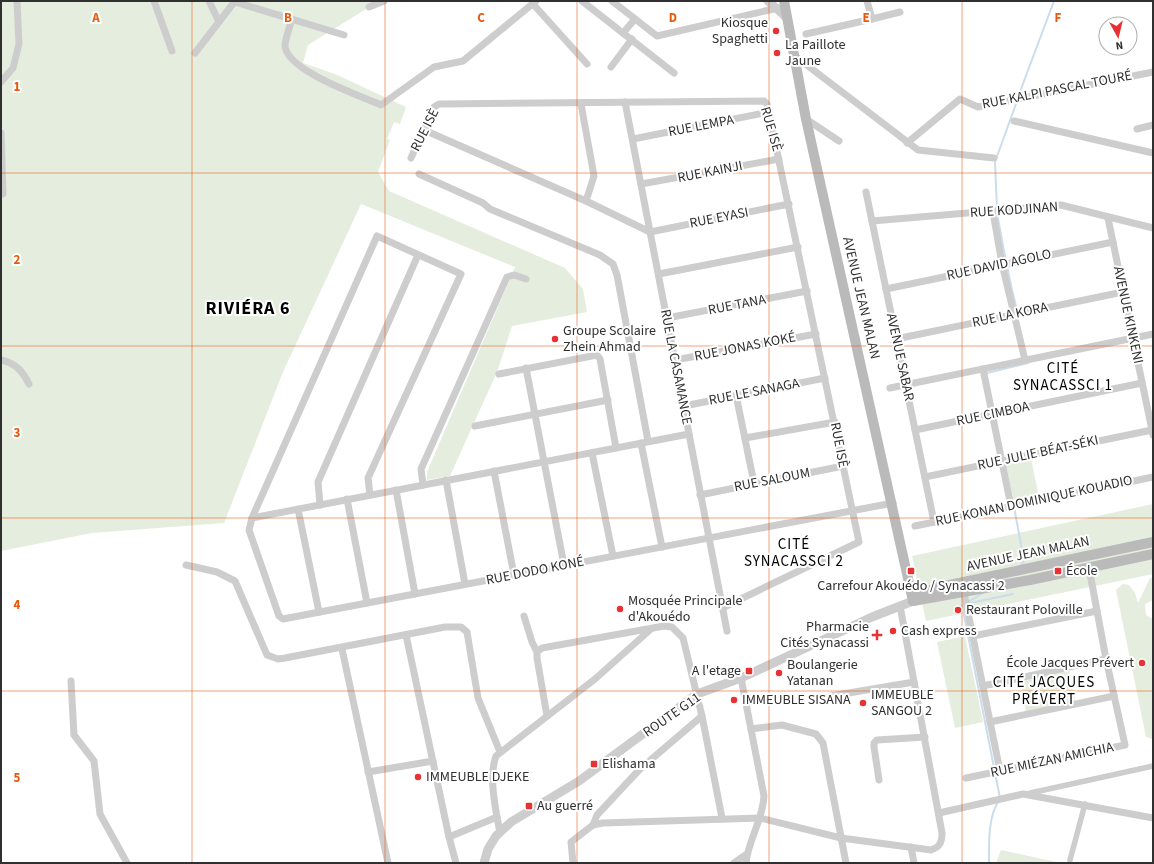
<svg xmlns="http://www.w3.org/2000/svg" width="1154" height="864" font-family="'Source Sans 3',sans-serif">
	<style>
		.grass { fill: #e5edde }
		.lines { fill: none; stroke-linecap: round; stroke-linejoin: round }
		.stream { stroke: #cadded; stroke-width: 2 }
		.pedestrian { stroke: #cdcdcd; stroke-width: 5.5 }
		.minor { stroke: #cdcdcd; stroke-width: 7 }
		.tertiary { stroke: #cdcdcd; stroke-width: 9 }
		.secondary { stroke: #bababa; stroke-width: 10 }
		.grid { fill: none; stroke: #e8590c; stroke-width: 1; stroke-opacity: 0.55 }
		.poi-dot { fill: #e73233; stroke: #fff; stroke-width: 1.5 }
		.labels { text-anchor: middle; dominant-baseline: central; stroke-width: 4; stroke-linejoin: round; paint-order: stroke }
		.poi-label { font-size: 14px; fill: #303030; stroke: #fff; text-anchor: start }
		.street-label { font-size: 14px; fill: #303030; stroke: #fff }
		.neighbourhood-label { font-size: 15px; letter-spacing: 1px; fill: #000; stroke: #fff }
		.district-label { font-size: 18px; font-weight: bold; letter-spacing: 1px; fill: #000; stroke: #fff }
		.grid-label { font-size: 13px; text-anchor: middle; font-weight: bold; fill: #e8590c; stroke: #fff; stroke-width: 4; stroke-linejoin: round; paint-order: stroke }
	</style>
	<rect width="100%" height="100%" fill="#fff"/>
	<!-- grass -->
	<g class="grass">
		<polygon points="1,1 379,1 308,45 303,63 335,74 406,107 400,124 394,122 387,139 390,140 378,172 389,191 565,268 583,289 587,312 512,326 497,372 450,476 427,480 427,472 515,267 361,204 283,372 224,523 92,533 1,551"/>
		<polygon points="1031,459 1039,497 1014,502 1006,464"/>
		<polygon points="1153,504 1153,574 926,621 912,556"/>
		<polygon points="1150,578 1153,578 1153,600 1145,604 1146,615 1153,619 1153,739 1146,737 1116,590 1123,584 1129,585 1135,593 1138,603"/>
		<polygon points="965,636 983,722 955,728 937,642"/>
		<polygon points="1069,670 1075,701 1026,712 1020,681"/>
		<polygon points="1001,850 1061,863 996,863"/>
	</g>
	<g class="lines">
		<!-- stream -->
		<g class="stream">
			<polyline points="1018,97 1054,1"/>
			<polyline points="997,209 995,162 1017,101"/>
			<polyline points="997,213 1006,262"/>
			<polyline points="1007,266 1013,295"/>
			<polyline points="1013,294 1017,310"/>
			<polyline points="987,373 1028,363"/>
			<polyline points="1014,507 1024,561 1020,567"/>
			<polyline points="968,602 983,593"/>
			<polyline points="970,603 1013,594"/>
			<polyline points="964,604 962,605 1000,798"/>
			<path d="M989,863c0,-19 -1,-45 9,-61"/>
		</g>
		<!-- pedestrian -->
		<g class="pedestrian">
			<polyline points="1026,794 1153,766"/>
			<polyline points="1070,860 1085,804"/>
		</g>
		<!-- minor -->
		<g class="minor">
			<polyline points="154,1 172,51"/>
			<polyline points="209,1 219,22"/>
			<polyline points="582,1 674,73"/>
			<polyline points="612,1 657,36 778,8"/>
			<polyline points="235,2 344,35"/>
			<polyline points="533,4 587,64"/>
			<polyline points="369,7 384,1"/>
			<path d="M292,19c-2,8 -7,19 -7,27 2,25 76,50 96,59l53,-38 29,-6 73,-60"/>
			<polyline points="872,19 900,12"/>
			<polyline points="623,33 635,19"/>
			<polyline points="806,34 872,19 867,1"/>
			<polyline points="195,53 235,1"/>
			<polyline points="795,56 918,150 994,158"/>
			<polyline points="611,67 632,39"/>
			<polyline points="1,82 13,68 19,44 17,1"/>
			<polyline points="625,102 727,631"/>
			<polyline points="581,104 594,176 586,201"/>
			<polyline points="806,119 839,141"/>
			<polyline points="1014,121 1153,153"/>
			<polyline points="1137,129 1153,125"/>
			<polyline points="424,130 586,201 650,232 789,204"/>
			<polyline points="1,133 3,194"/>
			<polyline points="633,139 769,112"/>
			<polyline points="907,143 960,99 978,107 1153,72"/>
			<polyline points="411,158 434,107 439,104 764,101 767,104 859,542 722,608"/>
			<polyline points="419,174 483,203 490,209 600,255 613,264 617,275 648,441"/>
			<polyline points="641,184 779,159"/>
			<polyline points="866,192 934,522"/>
			<polyline points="993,212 1002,264 1025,360"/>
			<polyline points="1108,218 1153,435"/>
			<polyline points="872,221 1061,205 1153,228"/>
			<polyline points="659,274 798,247"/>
			<polyline points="886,289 1113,242"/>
			<polyline points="667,318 807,291"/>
			<polyline points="896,339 1123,292"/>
			<path d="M1,360c15,3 22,12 28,24"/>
			<polyline points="675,360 816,334"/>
			<polyline points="526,368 564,565"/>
			<polyline points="983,369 1011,506"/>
			<polyline points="499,374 597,355 600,359 616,448"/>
			<polyline points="890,388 1153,334"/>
			<polyline points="736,395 754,483"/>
			<polyline points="684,406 825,378"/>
			<polyline points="475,426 608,400"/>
			<polyline points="915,430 1142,383"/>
			<polyline points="745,438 835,422"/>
			<polyline points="641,443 662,547"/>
			<polyline points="592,453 613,556"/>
			<polyline points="494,471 514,575"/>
			<polyline points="925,477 1152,430"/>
			<polyline points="446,480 465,584"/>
			<polyline points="423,485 421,469 507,277 514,275 526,279"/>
			<polyline points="396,490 415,594"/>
			<polyline points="370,495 368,478 461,274 377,236 252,518 249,530 279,616 283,619 893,503"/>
			<polyline points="700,495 843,466"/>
			<polyline points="347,499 367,603"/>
			<polyline points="320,505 318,482 418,255"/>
			<polyline points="298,509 319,612"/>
			<polyline points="252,518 689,434"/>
			<polyline points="915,526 1153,477"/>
			<polyline points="186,565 217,572 235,581 267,655 278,659 285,658 445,627 461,627 467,632 478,698 500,752"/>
			<polyline points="964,593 1000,771"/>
			<polyline points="524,616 532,642 537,652"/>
			<polyline points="406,635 449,837 456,863"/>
			<polyline points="973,636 1097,611"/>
			<polyline points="342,649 388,863"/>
			<path d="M741,678l23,118c-1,24 -16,44 -18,67"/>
			<polyline points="71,681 74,735 94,761 100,814 127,863"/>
			<polyline points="983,686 1106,659"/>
			<polyline points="831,696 914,682"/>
			<polyline points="547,716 537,658 537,652 542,648 664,626 672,627 683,638 702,716 722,818"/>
			<path d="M702,716l-62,53 -43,46 -4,10 10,-2 157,-5 81,20 90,12c9,-3 11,-8 11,-17l-42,-227"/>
			<polyline points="990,722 1114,696"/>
			<polyline points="751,729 782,725 816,734 823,743 846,863"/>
			<polyline points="368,772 433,761"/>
			<polyline points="966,778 1125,745 1106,659 1089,568"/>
			<polyline points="879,780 874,747 874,743 877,740 925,737"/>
			<polyline points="939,813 1023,794 1153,818"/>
			<path d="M500,833c-4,-22 -12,-56 -4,-77l99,-77 56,-50"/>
			<polyline points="449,837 497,817"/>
			<polyline points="911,847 914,863"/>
			<polyline points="573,863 571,842 593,825"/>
			<polyline points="734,863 747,854"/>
		</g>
		<!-- tertiary -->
		<g class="tertiary">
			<polyline points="768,1 786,17"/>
			<polyline points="484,863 488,849 496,836 511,822 579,781 697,694 741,678 872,617 913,601"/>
		</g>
		<!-- secondary -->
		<g class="secondary">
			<polyline points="784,1 806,119 913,601"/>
			<polyline points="913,601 919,595 935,588 1153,542"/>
			<polyline points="913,601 1030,580 1153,554"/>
		</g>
	</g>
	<!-- grid -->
	<path class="grid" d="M192,1v862M385,1v862M577,1v862M769,1v862M962,1v862M1,173h1152M1,346h1152M1,518h1152M1,691h1152"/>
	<!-- markers -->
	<g class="poi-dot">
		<circle cx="776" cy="31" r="4"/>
		<circle cx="777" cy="53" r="4"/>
		<circle cx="555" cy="339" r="4"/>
		<rect x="907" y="567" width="8" height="8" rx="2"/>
		<rect x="1054" y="567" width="8" height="8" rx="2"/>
		<circle cx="620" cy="609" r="4"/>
		<circle cx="958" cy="610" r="4"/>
		<circle cx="893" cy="631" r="4"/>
		<path d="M875 629h4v4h4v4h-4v4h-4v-4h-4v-4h4z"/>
		<circle cx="1142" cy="663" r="4"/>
		<rect x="745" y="667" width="8" height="8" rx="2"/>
		<circle cx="779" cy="673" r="4"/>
		<circle cx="734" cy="700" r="4"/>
		<circle cx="863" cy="703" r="4"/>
		<rect x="590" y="760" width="8" height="8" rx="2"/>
		<circle cx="418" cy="777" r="4"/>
		<rect x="525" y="802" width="8" height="8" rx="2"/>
	</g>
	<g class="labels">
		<!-- poi labels -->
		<g class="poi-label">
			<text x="768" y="23" text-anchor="end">Kiosque<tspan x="768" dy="16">Spaghetti</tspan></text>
			<text x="785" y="45">La Paillote<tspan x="785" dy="16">Jaune</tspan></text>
			<text x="563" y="331">Groupe Scolaire<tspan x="563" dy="16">Zhein Ahmad</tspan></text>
			<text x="1066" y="571">École</text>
			<text x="911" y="586" text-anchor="middle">Carrefour Akouédo / Synacassi 2</text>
			<text x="628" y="601">Mosquée Principale<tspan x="628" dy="16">d'Akouédo</tspan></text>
			<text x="966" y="610">Restaurant Poloville</text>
			<text x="869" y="627" text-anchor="end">Pharmacie<tspan x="869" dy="16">Cités Synacassi</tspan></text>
			<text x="901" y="631">Cash express</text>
			<text x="1134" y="663" text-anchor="end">École Jacques Prévert</text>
			<text x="787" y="665">Boulangerie<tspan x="787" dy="16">Yatanan</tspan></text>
			<text x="741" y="671" text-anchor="end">A l'etage</text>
			<text x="871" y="695">IMMEUBLE<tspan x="871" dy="16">SANGOU 2</tspan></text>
			<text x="742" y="700">IMMEUBLE SISANA</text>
			<text x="602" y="764">Elishama</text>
			<text x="426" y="777">IMMEUBLE DJEKE</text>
			<text x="537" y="806">Au guerré</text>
		</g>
		<!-- street labels -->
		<g class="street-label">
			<text transform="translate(1057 90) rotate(-11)">RUE KALPI PASCAL TOURÉ</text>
			<text transform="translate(701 126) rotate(-11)">RUE LEMPA</text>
			<text transform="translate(771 129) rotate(74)">RUE ISÈ</text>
			<text transform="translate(425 130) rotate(-63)">RUE ISÈ</text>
			<text transform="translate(710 172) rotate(-11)">RUE KAINJI</text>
			<text transform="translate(1014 210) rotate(-4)">RUE KODJINAN</text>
			<text transform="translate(719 218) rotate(-11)">RUE EYASI</text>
			<text transform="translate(999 265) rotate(-12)">RUE DAVID AGOLO</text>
			<text transform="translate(861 298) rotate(77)">AVENUE JEAN MALAN</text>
			<text transform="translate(737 305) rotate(-11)">RUE TANA</text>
			<text transform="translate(1010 315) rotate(-12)">RUE LA KORA</text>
			<text transform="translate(1128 315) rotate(78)">AVENUE KINKENI</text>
			<text transform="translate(745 347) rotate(-11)">RUE JONAS KOKÉ</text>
			<text transform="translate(900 357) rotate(78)">AVENUE SABAR</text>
			<text transform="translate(676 367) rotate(79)">RUE LA CASAMANCE</text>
			<text transform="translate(754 392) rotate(-11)">RUE LE SANAGA</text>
			<text transform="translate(993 414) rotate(-12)">RUE CIMBOA</text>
			<text transform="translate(839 445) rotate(79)">RUE ISÈ</text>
			<text transform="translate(1038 453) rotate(-12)">RUE JULIE BÉAT-SÉKI</text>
			<text transform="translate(772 480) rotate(-11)">RUE SALOUM</text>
			<text transform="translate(1034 501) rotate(-12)">RUE KONAN DOMINIQUE KOUADIO</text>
			<text transform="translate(1028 554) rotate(-12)">AVENUE JEAN MALAN</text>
			<text transform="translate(535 571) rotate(-11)">RUE DODO KONÉ</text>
			<text transform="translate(672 715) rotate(-35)">ROUTE G11</text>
			<text transform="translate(1052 760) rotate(-12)">RUE MIÉZAN AMICHIA</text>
		</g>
		<!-- neighbourhood labels -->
		<g class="neighbourhood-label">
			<text x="1063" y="368">CITÉ<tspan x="1063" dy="17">SYNACASSCI 1</tspan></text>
			<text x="794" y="544">CITÉ<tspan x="794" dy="17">SYNACASSCI 2</tspan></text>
			<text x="1044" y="682">CITÉ JACQUES<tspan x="1044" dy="17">PRÉVERT</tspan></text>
		</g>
		<!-- district labels -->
		<g class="district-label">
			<text x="248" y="308">RIVIÉRA 6</text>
		</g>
	</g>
	<g class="grid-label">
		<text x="96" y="22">A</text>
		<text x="288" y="22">B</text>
		<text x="481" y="22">C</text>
		<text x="673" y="22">D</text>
		<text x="866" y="22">E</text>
		<text x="1058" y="22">F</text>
		<text x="17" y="91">1</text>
		<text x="17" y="264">2</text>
		<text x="17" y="437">3</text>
		<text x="17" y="609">4</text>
		<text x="17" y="782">5</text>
	</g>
	<!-- border -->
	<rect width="1154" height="864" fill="none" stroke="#303030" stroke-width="4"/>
	<!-- north arrow -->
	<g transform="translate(1118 36) rotate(172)"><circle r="19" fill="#ffffff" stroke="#acacac"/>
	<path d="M0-3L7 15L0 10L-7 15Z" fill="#e73233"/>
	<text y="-6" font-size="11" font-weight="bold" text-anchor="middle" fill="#303030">N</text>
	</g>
</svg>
